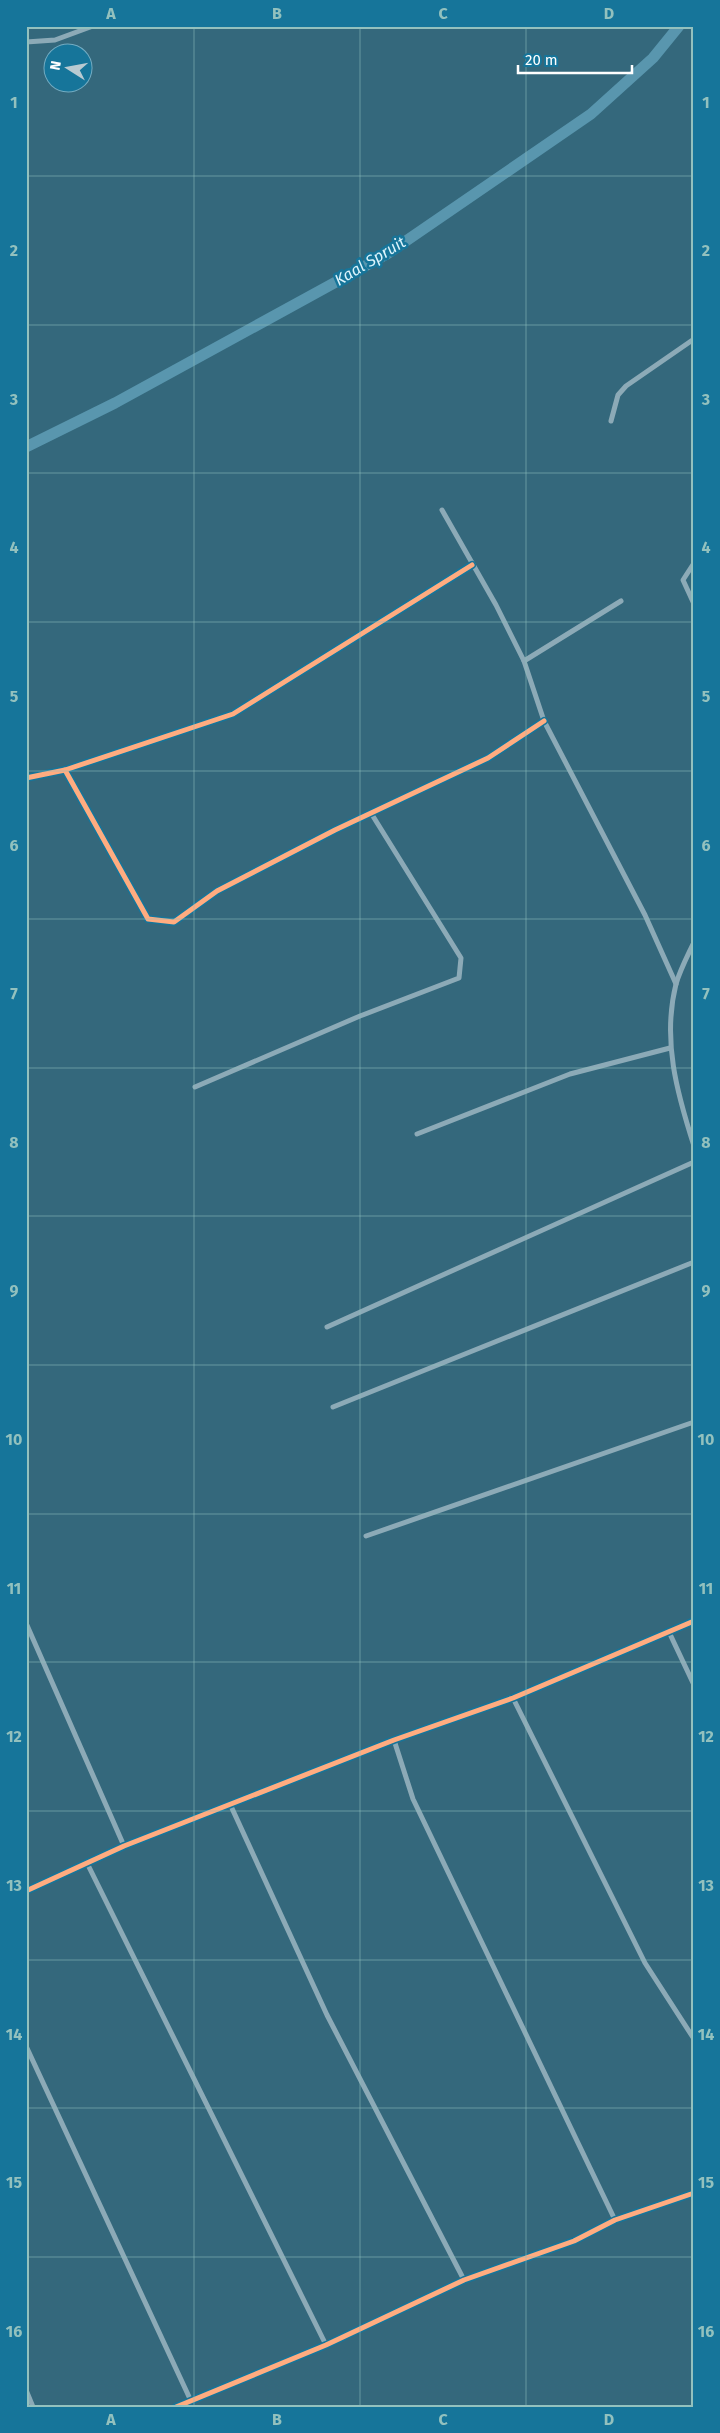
<svg xmlns="http://www.w3.org/2000/svg" width="720" height="2433" font-family="'Fira Sans',sans-serif">
	<style>
		.lines { fill: none; stroke-linecap: round; stroke-linejoin: round }
		.stream { stroke: #5996ae; stroke-width: 11 }
		.street { stroke: #8caab7; stroke-width: 5 }
		.cycleway-casing { stroke: #16759a; stroke-width: 8 }
		.cycleway { stroke: #ffac80; stroke-width: 5 }
		.grid { fill: none; stroke: #93c1be; stroke-width: 1; stroke-opacity: 0.55 }
		.labels { text-anchor: middle; dominant-baseline: central; stroke-width: 5; stroke-linejoin: round; paint-order: stroke }
		.water-label { font-size: 16px; font-style: italic; fill: #dcf4fc; stroke: #16759a }
		.neatline { fill: none; stroke: #93c1be; stroke-width: 2 }
		.grid-label { font-size: 16px; text-anchor: middle; font-weight: bold; fill: #93c1be }
	</style>
	<rect width="100%" height="100%" fill="#34687c"/>
	<g class="lines">
		<!-- stream -->
		<polyline class="stream" points="26,447 115,403 387,254 591,114 653,58 679,26"/>
		<!-- street -->
		<g class="street">
			<polyline points="26,42 55,40 93,26"/>
			<polyline points="611,421 618,395 626,386 694,339"/>
			<polyline points="442,510 496,605 524,661 544,721 645,915 676,984"/>
			<polyline points="694,563 683,580 694,604"/>
			<polyline points="524,661 621,601"/>
			<polyline points="65,770 148,919 174,922 217,891 335,830 488,758 544,721"/>
			<polyline points="26,778 65,770 233,714 472,565"/>
			<path d="M694,942c-6,13 -14,28 -18,42 -14,56 1,109 18,162"/>
			<polyline points="195,1087 360,1016 459,978 461,958 371,813"/>
			<polyline points="417,1134 570,1074 670,1048"/>
			<polyline points="327,1327 694,1162"/>
			<polyline points="333,1407 694,1262"/>
			<polyline points="366,1536 694,1422"/>
			<polyline points="26,1623 124,1846"/>
			<polyline points="669,1632 694,1685"/>
			<polyline points="513,1698 645,1963 694,2039"/>
			<polyline points="394,1740 413,1799 615,2220"/>
			<polyline points="230,1804 327,2015 464,2280"/>
			<polyline points="87,1863 326,2345"/>
			<polyline points="26,1891 124,1846 394,1740 513,1698 694,1621"/>
			<polyline points="26,2046 191,2401"/>
			<polyline points="26,2390 33,2407"/>
			<polyline points="176,2407 326,2345 464,2280 574,2241 615,2220 694,2193"/>
		</g>
		<!-- cycleway casing -->
		<g class="cycleway-casing">
			<g id="cycleway">
				<polyline points="65,770 148,919 174,922 217,891 335,830 488,758 544,721"/>
				<polyline points="26,778 65,770 233,714 472,565"/>
				<polyline points="26,1891 124,1846 394,1740 513,1698 694,1621"/>
				<polyline points="176,2407 326,2345 464,2280 574,2241 615,2220 694,2193"/>
			</g>
		</g>
		<!-- cycleway -->
		<use href="#cycleway" class="cycleway"/>
	</g>
	<!-- grid -->
	<path class="grid" d="M194,26v2381M360,26v2381M526,26v2381M26,176h668M26,325h668M26,473h668M26,622h668M26,771h668M26,919h668M26,1068h668M26,1216h668M26,1365h668M26,1514h668M26,1662h668M26,1811h668M26,1960h668M26,2108h668M26,2257h668"/>
	<g class="labels">
		<!-- water labels -->
		<g class="water-label">
			<text transform="translate(370 261) rotate(-31)">Kaal Spruit</text>
		</g>
	</g>
	<!-- border -->
	<rect width="720" height="2433" fill="none" stroke="#16759a" stroke-width="55"/>
	<!-- north arrow -->
	<g transform="translate(68 68) rotate(281)"><circle r="24" fill="#16759a" stroke="#73acc2"/>
	<path d="M0-4L9 19L0 12L-9 19Z" fill="#b8cad1"/>
	<text y="-8" font-size="14" font-weight="bold" text-anchor="middle" fill="#ffffff">N</text>
	</g>
	<!-- scale -->
	<path d="M518 65v8h114v-8" fill="none" stroke="#ffffff" stroke-width="2.5"/>
	<text x="525" y="65" font-size="15" fill="#ffffff" stroke="#16759a" stroke-width="4" paint-order="stroke">20 m</text>
	<rect x="28" y="28" width="664" height="2378" class="neatline"/>
	<g class="grid-label">
		<text x="111" y="19">A</text>
		<text x="277" y="19">B</text>
		<text x="443" y="19">C</text>
		<text x="609" y="19">D</text>
		<text x="14" y="108">1</text>
		<text x="706" y="108">1</text>
		<text x="14" y="256">2</text>
		<text x="706" y="256">2</text>
		<text x="14" y="405">3</text>
		<text x="706" y="405">3</text>
		<text x="14" y="553">4</text>
		<text x="706" y="553">4</text>
		<text x="14" y="702">5</text>
		<text x="706" y="702">5</text>
		<text x="14" y="851">6</text>
		<text x="706" y="851">6</text>
		<text x="14" y="999">7</text>
		<text x="706" y="999">7</text>
		<text x="14" y="1148">8</text>
		<text x="706" y="1148">8</text>
		<text x="14" y="1296">9</text>
		<text x="706" y="1296">9</text>
		<text x="14" y="1445">10</text>
		<text x="706" y="1445">10</text>
		<text x="14" y="1594">11</text>
		<text x="706" y="1594">11</text>
		<text x="14" y="1742">12</text>
		<text x="706" y="1742">12</text>
		<text x="14" y="1891">13</text>
		<text x="706" y="1891">13</text>
		<text x="14" y="2040">14</text>
		<text x="706" y="2040">14</text>
		<text x="14" y="2188">15</text>
		<text x="706" y="2188">15</text>
		<text x="14" y="2337">16</text>
		<text x="706" y="2337">16</text>
		<text x="111" y="2425">A</text>
		<text x="277" y="2425">B</text>
		<text x="443" y="2425">C</text>
		<text x="609" y="2425">D</text>
	</g>
</svg>
